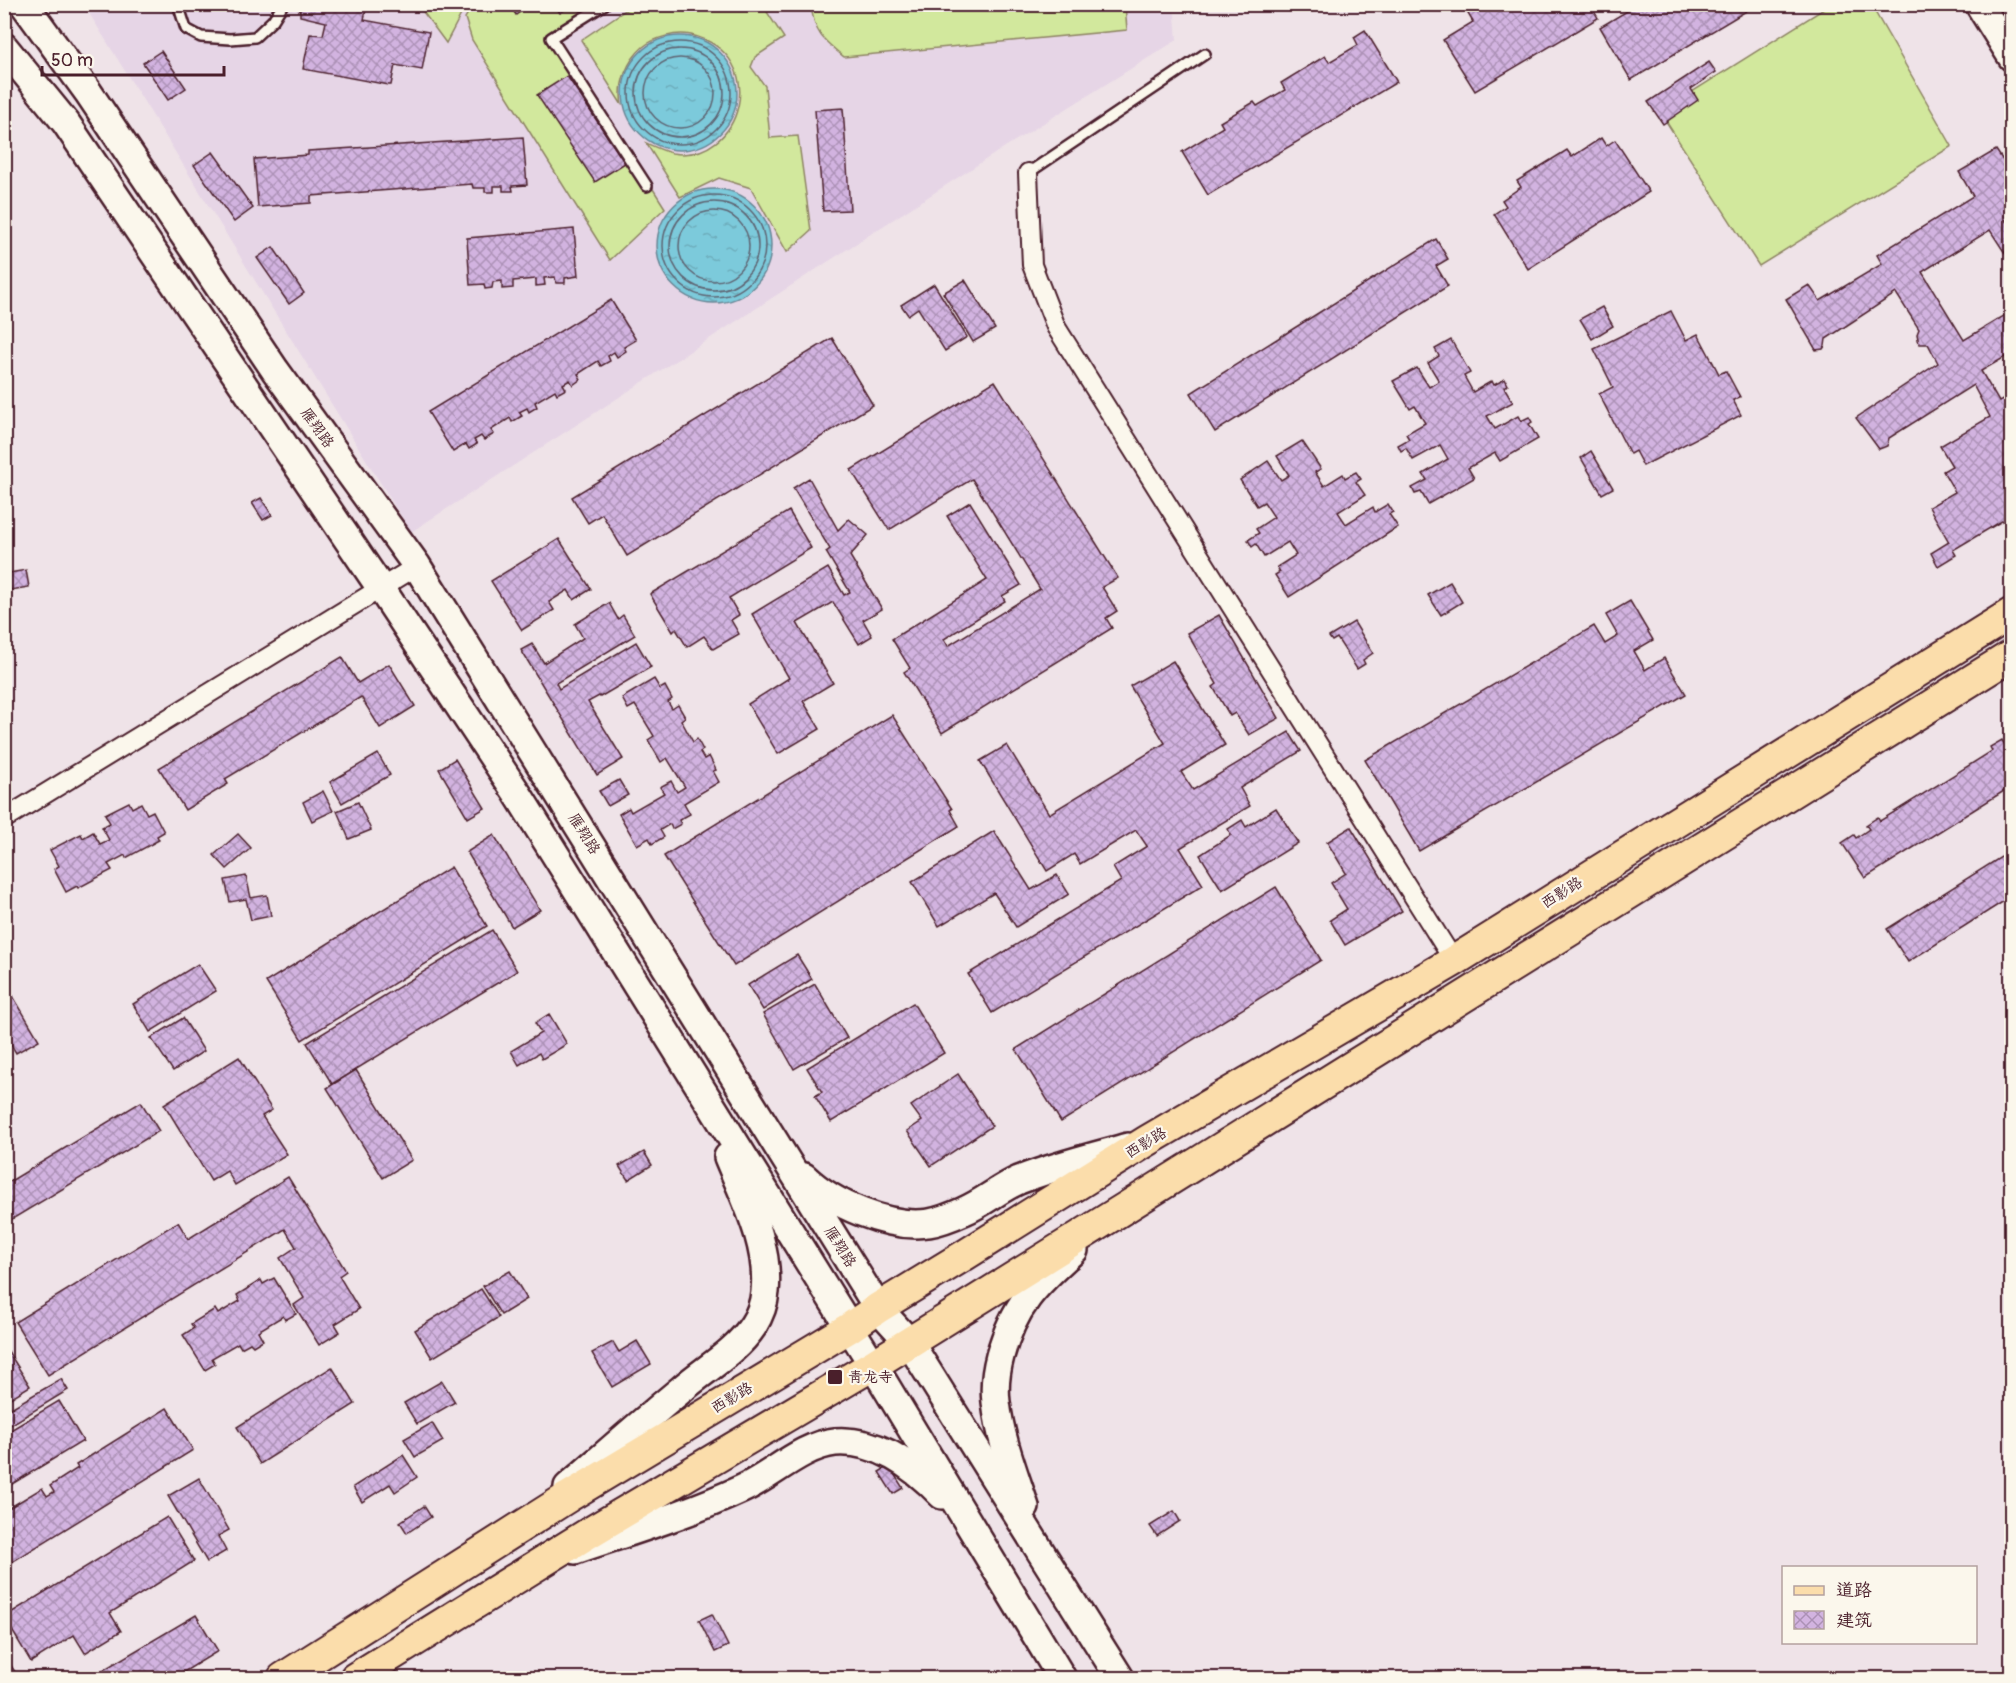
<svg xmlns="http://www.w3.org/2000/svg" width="2016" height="1683" font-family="Pangolin,'LXGW WenKai TC',sans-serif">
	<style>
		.built { fill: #e6d5e6 }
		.grass { fill: #d2e89d; stroke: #8e8464; stroke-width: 1.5 }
		.water { fill: url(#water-ripples); stroke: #688695; stroke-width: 1.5 }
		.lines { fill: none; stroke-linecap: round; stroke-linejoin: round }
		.shore { stroke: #5e6371; stroke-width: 1.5 }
		.building { fill: url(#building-cross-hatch); stroke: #4a1f2b; stroke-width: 1.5 }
		.lane-casing { stroke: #4a1f2b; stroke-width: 14 }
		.street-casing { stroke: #4a1f2b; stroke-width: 22 }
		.secondary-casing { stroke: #4a1f2b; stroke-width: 32 }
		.primary-casing { stroke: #4a1f2b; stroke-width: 34 }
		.lane { stroke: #fbf7ec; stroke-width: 9 }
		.street { stroke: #fbf7ec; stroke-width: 18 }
		.secondary { stroke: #fbf7ec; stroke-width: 27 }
		.primary { stroke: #fbddab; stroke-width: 30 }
		.poi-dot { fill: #4a1f2b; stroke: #fbf7ec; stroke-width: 2 }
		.labels { text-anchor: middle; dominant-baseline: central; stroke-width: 4.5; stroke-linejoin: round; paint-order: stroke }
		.street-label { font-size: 15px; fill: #4a1f2b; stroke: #fbf7ec }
		.poi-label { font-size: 15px; fill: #4a1f2b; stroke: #fbf7ec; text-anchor: start }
	</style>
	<defs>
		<pattern id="water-ripples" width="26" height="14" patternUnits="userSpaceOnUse" patternTransform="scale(1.5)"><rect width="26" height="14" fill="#7ccadb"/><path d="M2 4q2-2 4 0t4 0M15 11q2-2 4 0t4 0" fill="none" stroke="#6dadbc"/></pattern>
		<pattern id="building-cross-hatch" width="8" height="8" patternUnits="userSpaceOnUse" patternTransform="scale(1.5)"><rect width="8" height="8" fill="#d2b3e0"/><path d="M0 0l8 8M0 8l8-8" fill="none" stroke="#ac91b6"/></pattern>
	</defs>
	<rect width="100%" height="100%" fill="#efe3e8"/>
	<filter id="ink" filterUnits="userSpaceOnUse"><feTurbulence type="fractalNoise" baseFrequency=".0167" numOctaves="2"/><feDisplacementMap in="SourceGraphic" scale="12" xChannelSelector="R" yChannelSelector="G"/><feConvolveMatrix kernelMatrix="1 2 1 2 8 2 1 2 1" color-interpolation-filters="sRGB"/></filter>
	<g filter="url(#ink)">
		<!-- built -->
		<polygon class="built" points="1174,4 1177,40 1008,145 411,532 84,5"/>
		<!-- grass -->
		<g class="grass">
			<polygon points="418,5 466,5 446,43"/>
			<polygon points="473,5 598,5 555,34 665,208 610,260 472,40 465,18"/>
			<path d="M633,5h144l-10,7 17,26 -29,19 -4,10 14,19 5,52 28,-2 13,95 -24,21 -36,-64 -32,-10 -39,19 -34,-54c9,4 17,8 26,10 69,12 101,-98 19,-118 -15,-3 -36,2 -48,12 -16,14 -25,36 -21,58l-41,-65z"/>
			<path d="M811,5h314l2,25 -283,27c-21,-17 -30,-24 -33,-52z"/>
			<polygon points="1830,5 1871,5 1952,146 1759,266 1660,112"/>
		</g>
		<!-- water -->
		<g class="water">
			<circle cx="680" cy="93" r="57"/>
			<circle cx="714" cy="246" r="57"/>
		</g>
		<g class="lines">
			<!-- shore -->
			<g class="shore">
				<circle cx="680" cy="93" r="51"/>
				<circle cx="680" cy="93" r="44"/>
				<circle cx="680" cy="93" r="35"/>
				<circle cx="714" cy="246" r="51"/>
				<circle cx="714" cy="246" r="44"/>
				<circle cx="714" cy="246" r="35"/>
			</g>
		</g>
		<!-- building -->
		<g class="building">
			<polygon points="289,4 367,4 364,20 429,32 422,70 395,65 391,85 389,85 303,69 310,34 323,35 326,22 300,16 300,9 288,7"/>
			<polygon points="509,4 531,4 516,15"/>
			<polygon points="554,4 573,4 560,13"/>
			<polygon points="1468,4 1590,4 1598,18 1475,91 1443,40 1473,22 1464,7"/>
			<polygon points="1639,4 1758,4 1631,80 1600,27"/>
			<polygon points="1365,30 1397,82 1208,195 1182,152 1223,127 1220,122 1254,102 1257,106 1285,90 1281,83 1325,56 1329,62 1358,45 1354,37"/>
			<polygon points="161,51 186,88 168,100 143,63"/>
			<polygon points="1709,62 1716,72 1691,89 1698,100 1663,124 1648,102"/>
			<polygon points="567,76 625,163 595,182 537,95"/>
			<polygon points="843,108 850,210 823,211 815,110"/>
			<polygon points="523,137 527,185 512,186 513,191 503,191 503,186 494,186 494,192 485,192 485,188 473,188 472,184 311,196 311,203 258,207 254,159 308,155 308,151"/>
			<polygon points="1601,138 1606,146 1615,140 1649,192 1528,269 1494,214 1506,206 1502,200 1521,187 1517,181 1567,150 1572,157"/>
			<polygon points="1996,150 2012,174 2012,216 2005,220 2012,230 2012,264 1990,230 1922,272 1964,340 2012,311 2012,353 1981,371 1999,402 2012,395 2012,515 1953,550 1956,555 1938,566 1931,553 1949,542 1929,507 1955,492 1943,471 1952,466 1940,446 1990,417 1973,385 1889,438 1887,446 1879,449 1856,418 1938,363 1928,344 1919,344 1917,334 1919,329 1896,293 1826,339 1825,346 1823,349 1816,350 1786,299 1809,285 1820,301 1882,264 1877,255 1973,196 1959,172"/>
			<polygon points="213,152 253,208 234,222 194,165"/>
			<polygon points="574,229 578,276 565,278 565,283 556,283 555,277 544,278 545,285 536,286 536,279 513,281 513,288 502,289 502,281 493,282 492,288 485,289 484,284 470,285 467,238"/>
			<polygon points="1436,239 1448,259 1436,266 1448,286 1215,432 1191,393"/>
			<polygon points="273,247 304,293 289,304 257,258"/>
			<polygon points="965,280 995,329 973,342 943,293"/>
			<polygon points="934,284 967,337 945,351 918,308 908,315 901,305"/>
			<polygon points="611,300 636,340 624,347 626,351 617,357 614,352 608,356 610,361 601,366 598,361 578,374 581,379 573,385 570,380 563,384 566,389 557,394 555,390 535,402 537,407 529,412 527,408 519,412 522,416 512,422 510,418 491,430 494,434 484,440 481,436 474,440 477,444 469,449 466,444 453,452 428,412"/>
			<polygon points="1602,307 1613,326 1592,339 1580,319"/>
			<polygon points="1671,311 1686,340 1698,334 1719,374 1726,371 1740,397 1733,400 1741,415 1643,466 1635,451 1630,454 1599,394 1613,387 1594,349"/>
			<polygon points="832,338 873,405 627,556 602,514 588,523 572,497"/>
			<polygon points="1451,340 1470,373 1464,376 1473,392 1492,381 1494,385 1505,379 1508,385 1504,387 1513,402 1487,416 1495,429 1518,416 1521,421 1529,417 1532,422 1529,424 1538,439 1500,461 1495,453 1468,468 1474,478 1428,504 1421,492 1415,494 1412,488 1427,480 1423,474 1448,459 1440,445 1413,460 1406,448 1401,451 1398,445 1409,439 1406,434 1425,423 1415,406 1410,409 1393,381 1417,368 1429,387 1439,381 1428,363 1439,356 1435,349"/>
			<polygon points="995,381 1118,578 1102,587 1117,611 1106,618 1112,628 942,733 904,672 910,668 892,639 987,580 947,516 970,502 1021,585 1002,596 1005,601 944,639 948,646 1040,589 972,479 889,530 851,470"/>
			<polygon points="1302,441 1321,469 1315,472 1324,486 1343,474 1345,478 1356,472 1361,479 1356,482 1365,495 1338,512 1346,524 1373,507 1375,512 1388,504 1393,512 1389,514 1398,527 1289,597 1275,575 1280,572 1277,567 1296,555 1288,542 1264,557 1256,544 1252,547 1248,540 1259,533 1256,529 1274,517 1264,502 1257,506 1240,480 1268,461 1281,480 1289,475 1277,456"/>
			<polygon points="1591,451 1613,488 1602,494 1581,458"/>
			<polygon points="809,478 838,530 849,519 868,535 850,556 882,609 863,620 872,636 859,644 833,602 797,623 833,683 803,701 820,729 778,754 748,704 789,678 752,614 828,568 844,595 850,592 826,552 830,549 793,488"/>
			<polygon points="261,498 272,515 263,520 252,503"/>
			<polygon points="789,511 811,548 729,598 739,615 731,620 739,634 713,649 704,636 687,647 676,629 673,632 650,594"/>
			<polygon points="559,539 591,589 574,600 568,590 549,602 554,610 522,630 491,581"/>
			<polygon points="26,570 29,587 4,591 4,574"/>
			<polygon points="1450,582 1462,602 1441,615 1428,595"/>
			<polygon points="1630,601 1653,640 1634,651 1645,670 1664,658 1686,694 1419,851 1365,760 1594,626 1605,644 1618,636 1606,615"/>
			<polygon points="609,603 618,619 623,615 635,635 556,683 559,689 636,642 651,667 600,697 599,696 588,702 623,759 597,775 521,650 532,644 544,663 583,638 575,624"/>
			<polygon points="1219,615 1279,718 1249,735 1235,713 1230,716 1213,687 1217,684 1187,633"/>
			<polygon points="1354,622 1373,653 1363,660 1365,664 1357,669 1337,638 1332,641 1329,637"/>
			<polygon points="342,657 358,683 389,664 415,706 380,728 361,697 225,779 228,784 185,810 159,768"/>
			<polygon points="1173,661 1225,745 1181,772 1193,790 1289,732 1301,751 1240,788 1250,806 1180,848 1203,885 992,1013 968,974 1121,881 1113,867 1147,846 1136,830 1080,864 1074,854 1047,871 980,761 1007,745 1049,814 1165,743 1130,686"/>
			<polygon points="654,679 660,689 665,686 672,699 668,702 672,709 678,705 685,717 681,720 693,742 697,739 703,750 700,752 704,759 709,756 716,770 713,771 719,782 684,803 690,814 679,820 681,824 672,829 670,824 660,830 664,837 652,844 649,838 637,845 619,814 629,808 631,812 664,793 660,787 671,781 677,792 685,787 667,758 661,762 648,740 654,736 635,705 628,709 622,698"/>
			<polygon points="892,715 952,809 950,810 959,826 734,966 664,856"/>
			<polygon points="2002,740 2005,745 2012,741 2012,786 1865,878 1842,843 1854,835 1856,838 1869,829 1866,825 1878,817 1880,821 1992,751 1990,747"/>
			<polygon points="378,754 390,775 342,803 330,782"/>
			<polygon points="455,759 485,808 468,818 439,769"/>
			<polygon points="619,780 628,795 608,806 599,791"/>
			<polygon points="323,791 333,811 312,821 303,802"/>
			<polygon points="129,802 132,808 141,803 147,814 153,811 164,832 157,836 159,840 126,858 125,855 108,864 112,870 78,888 77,886 66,892 54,869 59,866 50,850 81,834 83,838 93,832 100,844 109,840 102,827 110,823 105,814"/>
			<polygon points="358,802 371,830 349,839 337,811"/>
			<polygon points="1276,808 1298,843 1222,890 1200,855 1231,835 1228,829 1242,820 1246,827"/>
			<polygon points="1351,827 1402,911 1345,945 1330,920 1347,909 1331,883 1346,873 1327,842"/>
			<polygon points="994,831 1031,890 1057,875 1069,894 1016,927 994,893 939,926 912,882"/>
			<polygon points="238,834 251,848 227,869 214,855"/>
			<polygon points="494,835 540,910 512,927 467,852"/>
			<polygon points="2012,850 2012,896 1908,962 1887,929"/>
			<polygon points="451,867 487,926 302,1040 266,982"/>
			<polygon points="246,876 251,898 267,895 271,916 251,920 246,899 230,902 225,880"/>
			<polygon points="1276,887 1321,960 1061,1122 1016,1049"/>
			<polygon points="492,930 517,971 332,1084 307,1043"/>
			<polygon points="797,955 812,979 763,1010 748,985"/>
			<polygon points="198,964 216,991 150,1032 133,1004"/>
			<polygon points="4,981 39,1040 16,1053 4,1033"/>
			<polygon points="815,984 847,1038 794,1069 763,1014"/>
			<polygon points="913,1003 944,1053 831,1122 815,1096 822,1092 807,1068"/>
			<polygon points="549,1014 567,1044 542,1059 539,1053 519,1065 511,1051 541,1033 535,1023"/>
			<polygon points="183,1018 204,1051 173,1071 151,1038"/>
			<polygon points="239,1057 272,1110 262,1116 287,1154 235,1185 227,1171 211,1181 164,1104"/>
			<polygon points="356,1070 412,1160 383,1178 327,1088"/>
			<polygon points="958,1074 992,1126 931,1166 907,1131 922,1121 911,1106"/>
			<polygon points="141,1102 159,1131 4,1224 4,1185"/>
			<polygon points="644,1152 652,1165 628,1180 619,1166"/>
			<polygon points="288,1177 346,1271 339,1276 359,1309 335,1324 340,1332 319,1345 294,1305 304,1298 280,1258 296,1247 285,1229 48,1375 15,1322 178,1222 188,1239"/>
			<polygon points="510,1271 527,1299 501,1315 483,1286"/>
			<polygon points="274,1278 296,1314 285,1320 283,1316 258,1331 263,1340 253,1346 250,1343 241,1348 238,1343 212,1358 215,1364 205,1370 183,1335 194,1328 191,1324 215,1309 218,1314 240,1301 237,1295 261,1280 263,1284"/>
			<polygon points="481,1289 499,1317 432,1358 415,1330"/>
			<polygon points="637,1341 651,1364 612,1387 592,1353 613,1342 619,1352"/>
			<polygon points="4,1345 30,1386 4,1402"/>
			<polygon points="332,1367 355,1404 260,1464 237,1427"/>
			<polygon points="61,1379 68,1390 4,1429 4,1412"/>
			<polygon points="442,1381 455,1402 417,1424 404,1403"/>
			<polygon points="59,1401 83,1441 4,1489 4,1434"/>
			<polygon points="167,1408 193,1450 4,1567 4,1511 42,1488 47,1496 54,1492 50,1486 78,1468 76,1465"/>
			<polygon points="432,1423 443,1441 415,1457 404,1439"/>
			<polygon points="403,1455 417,1477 395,1492 390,1484 362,1502 353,1487"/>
			<polygon points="889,1466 903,1488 893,1494 879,1472"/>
			<polygon points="199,1478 229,1530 218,1536 226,1551 207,1562 168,1496"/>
			<polygon points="424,1506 431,1517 407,1533 400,1522"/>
			<polygon points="1174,1511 1180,1521 1157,1536 1150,1526"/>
			<polygon points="167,1517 194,1561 110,1613 121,1631 85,1653 74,1635 31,1662 4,1617"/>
			<polygon points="712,1614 728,1646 715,1652 699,1620"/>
			<polygon points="196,1615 218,1651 174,1678 97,1678 105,1674 103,1670"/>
			<polygon points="4,1655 19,1678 4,1678"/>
		</g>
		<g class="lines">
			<!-- lane casing -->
			<g class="lane-casing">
				<g id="lane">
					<polyline points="178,4 186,29 201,37 230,39 255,37 273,20 283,4"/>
					<polyline points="605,4 551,38 647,186"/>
					<polyline points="1028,173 1205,54"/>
				</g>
			</g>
			<!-- street casing -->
			<g class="street-casing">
				<g id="street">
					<polyline points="1028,173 1032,265 1056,327 1454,961"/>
					<polyline points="4,819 417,566"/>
				</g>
			</g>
			<!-- secondary casing -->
			<g class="secondary-casing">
				<g id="secondary">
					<polyline points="24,4 88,92 275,370 417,566 878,1308 909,1342 1120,1678"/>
					<polyline points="1979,4 2012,57"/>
					<polyline points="4,47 66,123 380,587 517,793 873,1365 1062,1678"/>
					<path d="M804,1177c28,27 85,52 125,46 12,-2 24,-7 35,-12 19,-8 36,-23 55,-31 36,-14 73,-23 109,-33"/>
					<path d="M568,1487c38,-33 75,-66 114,-98 24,-21 53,-36 71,-63 7,-11 11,-22 12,-34 5,-47 -20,-93 -37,-135"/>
					<path d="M1025,1507c-11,-34 -25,-69 -29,-105 -2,-16 0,-31 4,-46 14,-51 36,-72 74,-106"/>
					<path d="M575,1550c56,-19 113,-36 167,-61 29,-13 61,-44 93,-47 42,-3 79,24 107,53"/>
				</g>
			</g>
			<!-- primary casing -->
			<g class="primary-casing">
				<g id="primary">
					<polyline points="283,1678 568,1497 849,1328 878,1308 965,1255 1147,1141 1454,961 2012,613"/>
					<polyline points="355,1678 589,1533 873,1365 2012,655"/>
				</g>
			</g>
			<!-- lane -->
			<use href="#lane" class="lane"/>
			<!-- street -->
			<use href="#street" class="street"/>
			<!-- secondary -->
			<use href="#secondary" class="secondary"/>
			<!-- primary -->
			<use href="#primary" class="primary"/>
		</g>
	</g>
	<!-- markers -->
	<rect class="poi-dot" x="827" y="1369" width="16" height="16" rx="3"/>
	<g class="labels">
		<!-- street labels -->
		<g class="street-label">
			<text transform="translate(317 428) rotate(54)">雁翔路</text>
			<text transform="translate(584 834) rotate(58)">雁翔路</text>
			<text transform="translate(1562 893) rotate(-32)">西影路</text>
			<text transform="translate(1146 1143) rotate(-31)">西影路</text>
			<text transform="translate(840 1247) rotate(58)">雁翔路</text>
			<text transform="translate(732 1398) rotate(-31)">西影路</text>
		</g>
		<!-- poi labels -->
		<g class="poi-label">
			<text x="848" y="1377">青龙寺</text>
		</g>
	</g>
	<!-- margin -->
	<rect width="2016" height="1683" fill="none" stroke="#fbf7ec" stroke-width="24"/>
	<rect x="12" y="12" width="1992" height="1659" fill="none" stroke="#4a1f2b" stroke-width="2" filter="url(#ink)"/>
	<!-- legend -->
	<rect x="1782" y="1566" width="195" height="78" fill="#fbf7ec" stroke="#b4a19f" stroke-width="1.5"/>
	<rect x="1794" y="1586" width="30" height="9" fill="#fbddab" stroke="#b4a19f" stroke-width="1.5"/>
	<text x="1836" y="1596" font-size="18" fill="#4a1f2b">道路</text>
	<rect x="1794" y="1611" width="30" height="18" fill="url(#building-cross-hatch)" stroke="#b4a19f" stroke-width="1.5"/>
	<text x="1836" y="1626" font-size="18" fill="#4a1f2b">建筑</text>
	<!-- scale -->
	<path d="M42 66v9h182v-9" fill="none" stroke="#4a1f2b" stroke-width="3"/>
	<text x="51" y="66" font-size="18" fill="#4a1f2b" stroke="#fbf7ec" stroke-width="4.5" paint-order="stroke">50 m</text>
</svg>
